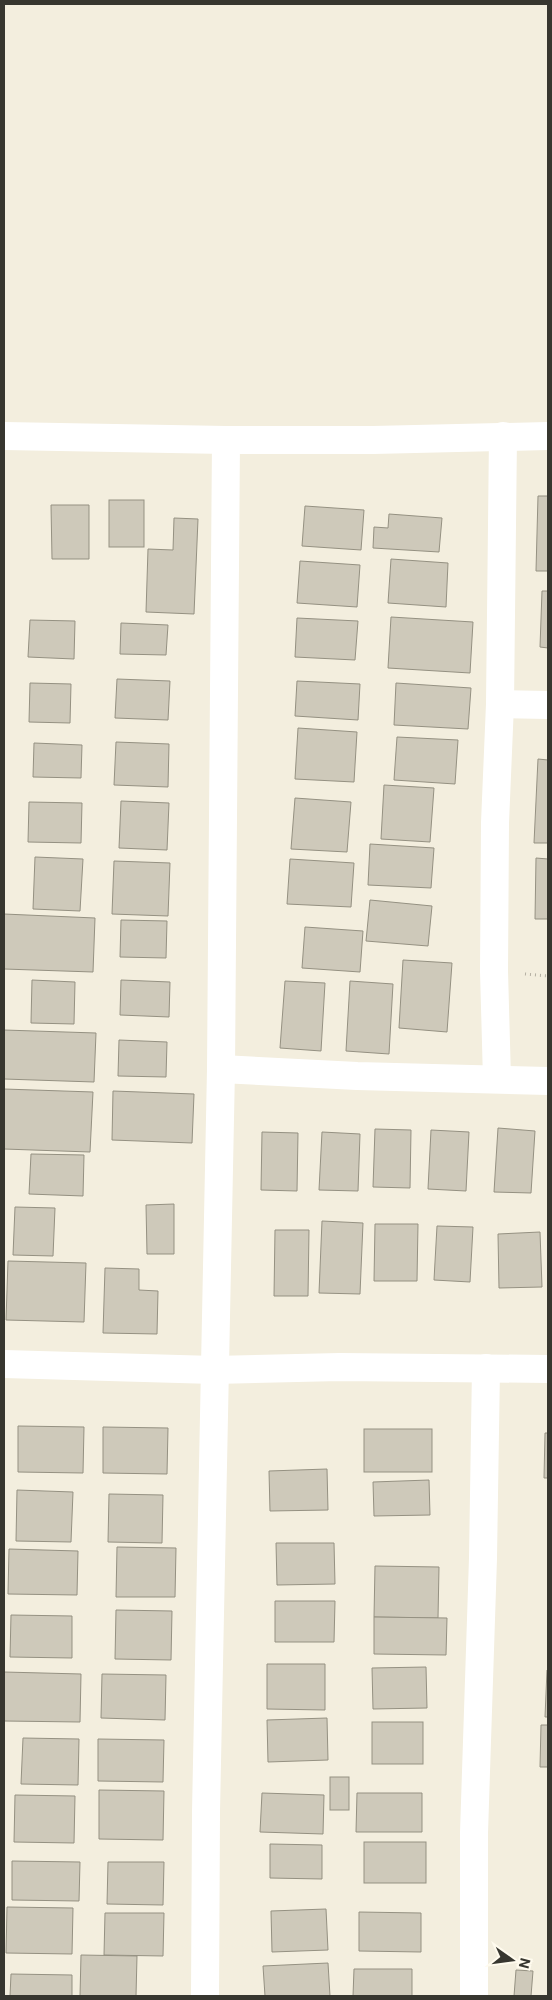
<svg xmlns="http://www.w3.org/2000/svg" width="552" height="2000" font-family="Roboto,sans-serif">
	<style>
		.building { fill: #cec9ba; stroke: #959182 }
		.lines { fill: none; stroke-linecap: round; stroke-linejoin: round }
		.path { stroke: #b3afa2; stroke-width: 3; stroke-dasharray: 1 4; stroke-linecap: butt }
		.minor { stroke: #fff; stroke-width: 28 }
	</style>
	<rect width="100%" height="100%" fill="#f3eede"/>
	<!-- building -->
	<g class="building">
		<polygon points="538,496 548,496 548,571 536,571"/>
		<rect x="109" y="500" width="35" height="47"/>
		<polygon points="51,505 89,505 89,559 52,559"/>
		<polygon points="305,506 364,510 361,550 302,546"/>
		<polygon points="389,514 442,518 439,552 373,548 374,527 388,528"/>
		<polygon points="174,518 198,519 194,614 146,612 148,549 173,550"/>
		<polygon points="391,559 448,563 446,607 388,603"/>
		<polygon points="300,561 360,565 357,607 297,603"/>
		<polygon points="542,591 548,591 548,648 540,647"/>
		<polygon points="391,617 473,622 470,673 388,668"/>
		<polygon points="297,618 358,621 355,660 295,657"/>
		<polygon points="30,620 75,621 74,659 28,657"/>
		<polygon points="121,623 168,625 166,655 120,654"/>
		<polygon points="117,679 170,681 168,720 115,718"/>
		<polygon points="297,681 360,684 358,720 295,716"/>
		<polygon points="30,683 71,684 70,723 29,722"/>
		<polygon points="396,683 471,688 468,729 394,725"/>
		<polygon points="298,728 357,732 354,782 295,779"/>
		<polygon points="397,737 458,740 455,784 394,780"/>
		<polygon points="116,742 169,744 168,787 114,785"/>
		<polygon points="34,743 82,745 81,778 33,777"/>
		<polygon points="538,759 548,760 548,843 534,843"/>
		<polygon points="384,785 434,788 430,842 381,839"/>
		<polygon points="295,798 351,802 347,852 291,849"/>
		<polygon points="121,801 169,803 167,850 119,848"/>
		<polygon points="29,802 82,803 81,843 28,842"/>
		<polygon points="370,844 434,848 431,888 368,885"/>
		<polygon points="35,857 83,859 80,911 33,909"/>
		<polygon points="536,858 548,859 548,919 535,919"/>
		<polygon points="290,859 354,863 351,907 287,904"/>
		<polygon points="114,861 170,863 168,916 112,914"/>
		<polygon points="370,900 432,906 428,946 366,941"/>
		<polygon points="4,914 95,918 93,972 4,969"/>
		<polygon points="121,920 167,921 166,958 120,957"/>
		<polygon points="305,927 363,931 360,972 302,968"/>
		<polygon points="403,960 452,963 447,1032 399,1028"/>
		<polygon points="32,980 75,982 74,1024 31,1023"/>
		<polygon points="121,980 170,982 169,1017 120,1015"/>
		<polygon points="285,981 325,983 321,1051 280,1048"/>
		<polygon points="350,981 393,984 389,1054 346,1051"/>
		<polygon points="4,1030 96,1033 94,1082 4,1079"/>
		<polygon points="119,1040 167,1042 166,1077 118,1076"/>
		<polygon points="4,1089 93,1092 90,1152 4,1149"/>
		<polygon points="113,1091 194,1094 192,1143 112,1140"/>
		<polygon points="498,1128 535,1131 531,1193 494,1192"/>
		<polygon points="375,1129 411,1130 410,1188 373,1187"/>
		<polygon points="431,1130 469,1132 466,1191 428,1189"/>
		<polygon points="262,1132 298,1133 297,1191 261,1190"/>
		<polygon points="322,1132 360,1134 358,1191 319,1190"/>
		<polygon points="31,1154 84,1155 83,1196 29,1194"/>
		<polygon points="174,1204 174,1254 147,1254 146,1205"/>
		<polygon points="15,1207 55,1208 53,1256 13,1255"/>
		<polygon points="322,1221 363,1223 360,1294 319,1293"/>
		<polygon points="375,1224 418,1224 417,1281 374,1281"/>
		<polygon points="437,1226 473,1227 470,1282 434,1280"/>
		<polygon points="275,1230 309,1230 308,1296 274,1296"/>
		<polygon points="540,1232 542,1287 499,1288 498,1234"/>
		<polygon points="8,1261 86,1263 84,1322 6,1320"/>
		<polygon points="105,1268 139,1269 139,1290 158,1291 157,1334 103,1333"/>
		<polygon points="18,1426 84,1427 83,1473 18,1472"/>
		<polygon points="103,1427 168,1428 167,1474 103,1473"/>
		<rect x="364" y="1429" width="68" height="43"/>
		<polygon points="545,1433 548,1433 548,1478 544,1478"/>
		<polygon points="327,1469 328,1510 270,1511 269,1471"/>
		<polygon points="429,1480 430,1515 374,1516 373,1482"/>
		<polygon points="17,1490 73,1492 71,1542 16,1541"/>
		<polygon points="109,1494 163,1495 162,1543 108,1542"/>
		<polygon points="276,1543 334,1543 335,1584 277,1585"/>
		<polygon points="117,1547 176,1548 175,1597 116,1597"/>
		<polygon points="9,1549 78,1551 77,1595 8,1594"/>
		<polygon points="375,1566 439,1567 438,1618 374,1617"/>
		<polygon points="275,1601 335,1601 334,1642 275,1642"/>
		<polygon points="116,1610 172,1611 171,1660 115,1659"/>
		<polygon points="11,1615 72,1616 72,1658 10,1657"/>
		<polygon points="374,1617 447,1618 446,1655 374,1654"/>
		<polygon points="267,1664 325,1664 325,1710 267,1709"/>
		<polygon points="426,1667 427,1708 373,1709 372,1668"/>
		<polygon points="547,1670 548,1670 548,1717 545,1717"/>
		<polygon points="4,1672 81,1674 80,1722 4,1721"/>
		<polygon points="102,1674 166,1675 165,1720 101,1718"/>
		<polygon points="327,1718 328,1760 268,1762 267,1720"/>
		<rect x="372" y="1722" width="51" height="42"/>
		<polygon points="541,1725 548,1725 548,1767 540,1767"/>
		<polygon points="23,1738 79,1739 78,1785 21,1784"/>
		<polygon points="98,1739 164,1740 163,1782 98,1781"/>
		<rect x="330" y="1777" width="19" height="33"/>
		<polygon points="99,1790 164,1791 163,1840 99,1839"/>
		<polygon points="262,1793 324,1795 323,1834 260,1832"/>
		<polygon points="357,1793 422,1793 422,1832 356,1832"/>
		<polygon points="15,1795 75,1796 74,1843 14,1842"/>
		<rect x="364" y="1842" width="62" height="41"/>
		<polygon points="270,1844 322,1845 322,1879 270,1878"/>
		<polygon points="12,1861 80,1862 79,1901 12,1900"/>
		<polygon points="108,1862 164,1862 163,1905 107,1904"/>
		<polygon points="7,1907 73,1908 72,1954 6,1953"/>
		<polygon points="326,1909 328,1950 272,1952 271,1911"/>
		<polygon points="359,1912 421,1913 421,1952 359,1951"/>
		<polygon points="105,1913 164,1913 163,1956 104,1955"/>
		<polygon points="81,1955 137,1956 136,1996 80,1996"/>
		<polygon points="328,1963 330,1996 265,1996 263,1966"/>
		<polygon points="354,1969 412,1969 412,1996 353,1996"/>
		<polygon points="516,1970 533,1971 531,1996 514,1996"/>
		<polygon points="11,1974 72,1975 72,1996 10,1996"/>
	</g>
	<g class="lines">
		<!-- path -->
		<polyline class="path" points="525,974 548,976"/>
		<!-- minor -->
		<g class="minor">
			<polyline points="4,436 226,440 373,440 548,436"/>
			<polyline points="500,704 548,705"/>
			<polyline points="221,1069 226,440"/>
			<polyline points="497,1079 494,971 495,823 500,704 503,436"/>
			<polyline points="4,1364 214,1370 340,1367 548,1369"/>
			<polyline points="205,1996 206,1812 221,1069 357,1076 548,1081"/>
			<polyline points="474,1996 474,1833 483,1558 486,1368"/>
		</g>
	</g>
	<!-- border -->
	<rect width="552" height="2000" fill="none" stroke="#37362f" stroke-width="10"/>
	<!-- north arrow -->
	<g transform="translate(512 1960) rotate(104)" stroke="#fffbee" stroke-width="4" paint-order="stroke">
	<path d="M0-4L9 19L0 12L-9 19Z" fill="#37362f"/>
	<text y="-8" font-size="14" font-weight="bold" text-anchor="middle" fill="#37362f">N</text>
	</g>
</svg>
